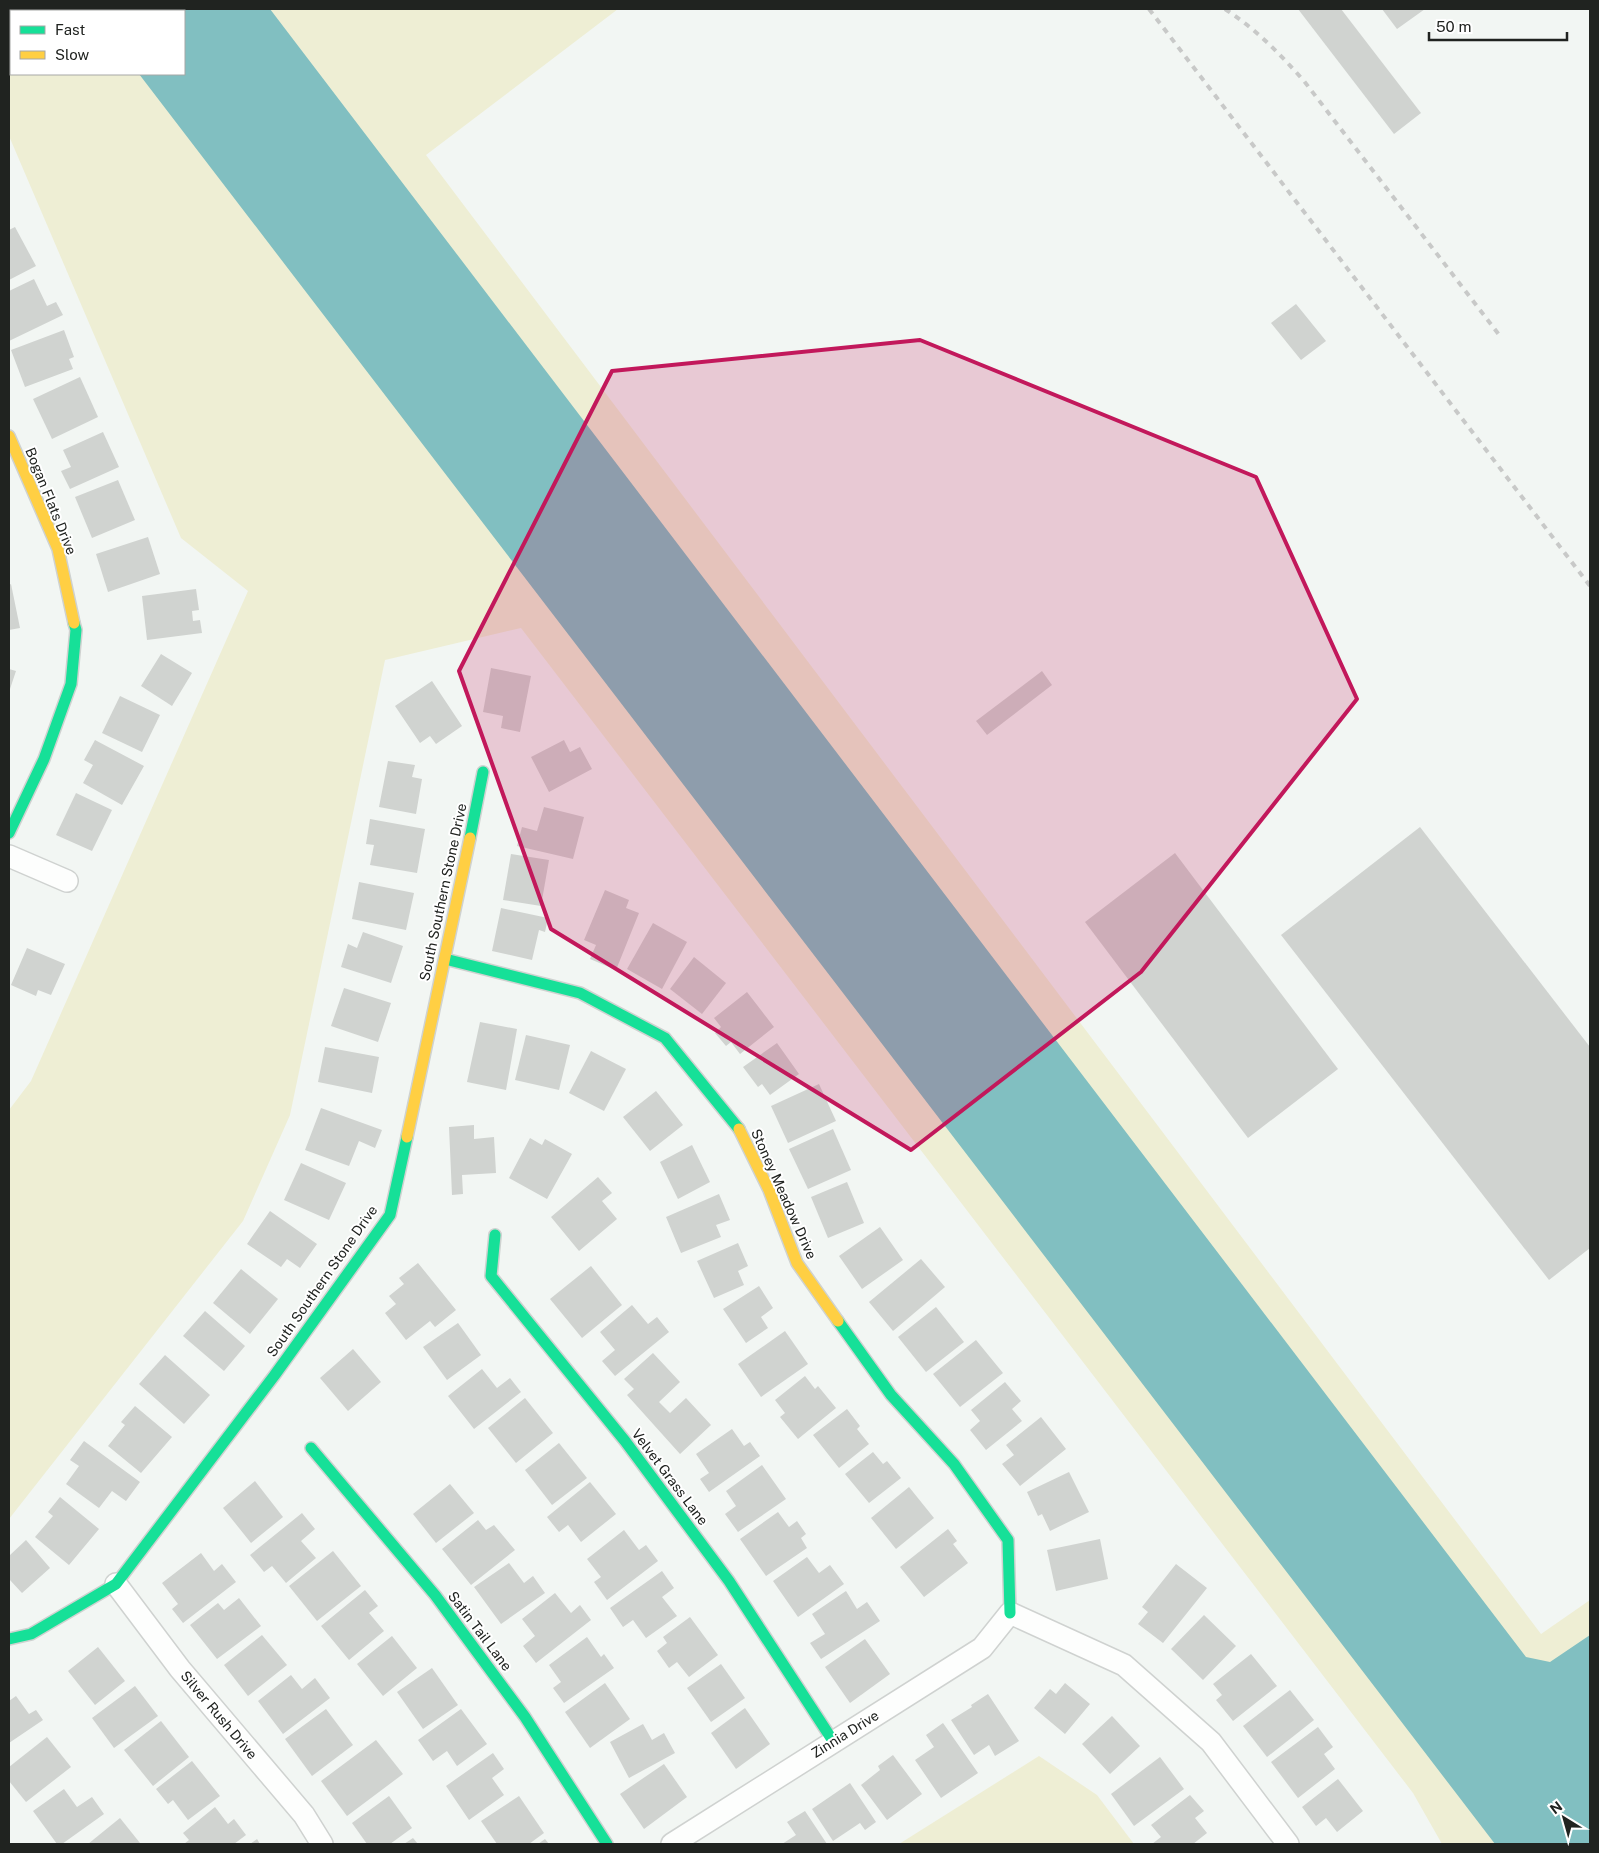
<svg xmlns="http://www.w3.org/2000/svg" width="1599" height="1853" font-family="'Public Sans',sans-serif">
	<style>
		.green { fill: #eeeed4; fill-rule: evenodd }
		.water { fill: #81bfc1 }
		.building { fill: #d0d3d0 }
		.lines { fill: none; stroke-linecap: round; stroke-linejoin: round }
		.street-casing { stroke: #cfd2d0; stroke-width: 24 }
		.fast-casing { stroke: #cfd2d0; stroke-width: 14 }
		.slow-casing { stroke: #cfd2d0; stroke-width: 14 }
		.street { stroke: #fdfefd; stroke-width: 21 }
		.fast { stroke: #16e098; stroke-width: 11 }
		.slow { stroke: #ffcf43; stroke-width: 11 }
		.rail { stroke: #c8c9c8; stroke-width: 4; stroke-dasharray: 6 6; stroke-linecap: butt }
		.marked { fill: #c2185b; fill-opacity: 0.2; stroke: #c2185b; stroke-width: 4; stroke-linejoin: round }
		.labels { text-anchor: middle; dominant-baseline: central; stroke-width: 4; stroke-linejoin: round; paint-order: stroke }
		.street-label { font-size: 14px; fill: #202320; stroke: #fff }
	</style>
	<rect width="100%" height="100%" fill="#f2f6f3"/>
	<!-- green -->
	<g class="green">
		<path d="M9,9h609l-192,146 1115,1479 49,-34v244h-148l-29,-51 -892,-1165 -136,32 -95,455 -47,106 -234,298v-409l22,-29 217,-490 -67,-53 -172,-402zM11,11h173v63h-173z"/>
		<polygon points="1039,1756 1097,1795 1134,1844 899,1844"/>
	</g>
	<!-- water -->
	<polygon class="water" points="89,9 270,9 1526,1657 1550,1662 1590,1635 1590,1844 1495,1844 139,74 184,74 184,11 91,11"/>
	<!-- building -->
	<g class="building">
		<polygon points="1298,9 1341,9 1421,113 1394,134"/>
		<polygon points="1382,9 1425,9 1397,29"/>
		<polygon points="15,227 36,266 9,280 9,230"/>
		<polygon points="34,279 47,306 56,302 63,315 9,341 9,291"/>
		<polygon points="1296,304 1326,341 1301,360 1271,323"/>
		<polygon points="64,330 74,357 69,359 73,369 25,387 11,350"/>
		<polygon points="80,377 98,417 52,439 33,399"/>
		<polygon points="103,432 119,467 70,489 61,471 71,467 63,450"/>
		<polygon points="118,480 135,520 92,538 75,497"/>
		<polygon points="148,537 160,574 108,592 96,554"/>
		<polygon points="11,584 20,628 9,630 9,585"/>
		<polygon points="196,589 199,610 192,611 193,621 200,620 202,633 147,640 142,596"/>
		<polygon points="161,654 192,673 172,706 141,686"/>
		<polygon points="491,668 531,676 520,732 501,728 503,716 483,712"/>
		<polygon points="9,669 16,671 9,692"/>
		<polygon points="1042,671 1052,685 987,735 976,721"/>
		<polygon points="432,681 462,726 436,744 430,736 420,743 395,706"/>
		<polygon points="120,696 160,715 142,752 102,733"/>
		<polygon points="95,740 144,766 122,805 83,783 93,765 84,760"/>
		<polygon points="564,740 570,752 580,747 592,769 549,792 531,757"/>
		<polygon points="388,761 415,765 412,777 422,779 416,814 379,807"/>
		<polygon points="76,793 112,810 92,851 56,835"/>
		<polygon points="544,807 584,817 573,859 517,846 522,827 537,831"/>
		<polygon points="370,819 425,829 417,873 370,865 374,845 366,844"/>
		<polygon points="1420,827 1590,1047 1590,1248 1549,1280 1281,935"/>
		<polygon points="1175,853 1338,1069 1248,1138 1085,922"/>
		<polygon points="511,854 549,860 541,906 503,900"/>
		<polygon points="359,882 414,893 406,930 352,919"/>
		<polygon points="605,890 629,900 626,908 639,913 616,970 590,959 596,945 584,940"/>
		<polygon points="501,908 548,918 545,932 539,930 532,960 492,951"/>
		<polygon points="653,923 687,942 662,989 627,969"/>
		<polygon points="363,932 403,946 391,983 341,967 348,944 357,948"/>
		<polygon points="27,948 65,964 51,995 38,990 36,996 11,985"/>
		<polygon points="694,957 726,983 702,1014 670,989"/>
		<polygon points="344,988 391,1003 378,1042 331,1026"/>
		<polygon points="747,992 774,1027 740,1054 731,1042 726,1046 715,1033 721,1027 714,1018"/>
		<polygon points="480,1022 517,1029 506,1090 467,1082"/>
		<polygon points="526,1035 570,1045 559,1090 515,1080"/>
		<polygon points="777,1043 799,1074 770,1095 762,1084 758,1087 743,1067"/>
		<polygon points="325,1047 379,1057 372,1093 318,1082"/>
		<polygon points="591,1051 626,1069 604,1111 569,1093"/>
		<polygon points="819,1084 836,1121 788,1143 771,1106"/>
		<polygon points="656,1091 683,1125 650,1151 623,1117"/>
		<polygon points="321,1108 382,1130 375,1148 359,1141 349,1166 305,1150"/>
		<polygon points="474,1125 474,1139 494,1137 496,1173 462,1175 463,1194 452,1195 449,1127"/>
		<polygon points="833,1129 851,1170 808,1189 789,1149"/>
		<polygon points="530,1138 542,1145 545,1139 572,1154 547,1199 509,1178"/>
		<polygon points="692,1145 710,1182 678,1199 660,1162"/>
		<polygon points="301,1163 346,1183 329,1220 284,1200"/>
		<polygon points="598,1177 612,1193 602,1201 617,1219 579,1251 551,1217"/>
		<polygon points="847,1182 864,1223 828,1238 811,1197"/>
		<polygon points="719,1194 730,1220 716,1225 721,1237 681,1253 666,1217"/>
		<polygon points="270,1211 317,1244 300,1268 287,1259 281,1267 247,1244"/>
		<polygon points="880,1227 903,1260 862,1289 839,1256"/>
		<polygon points="738,1243 748,1266 738,1271 744,1285 714,1298 697,1261"/>
		<polygon points="921,1259 945,1287 893,1331 869,1302"/>
		<polygon points="418,1263 456,1310 435,1327 430,1321 406,1340 385,1313 396,1304 389,1296 404,1284 399,1278"/>
		<polygon points="591,1266 622,1305 582,1338 550,1299"/>
		<polygon points="241,1269 278,1299 250,1334 213,1303"/>
		<polygon points="759,1286 773,1308 761,1317 768,1328 746,1343 723,1309"/>
		<polygon points="632,1305 648,1324 657,1317 669,1332 615,1376 602,1361 615,1350 600,1332"/>
		<polygon points="936,1307 964,1342 926,1372 898,1337"/>
		<polygon points="205,1311 245,1346 224,1371 183,1336"/>
		<polygon points="458,1323 481,1355 447,1380 423,1347"/>
		<polygon points="785,1331 808,1364 761,1397 738,1364"/>
		<polygon points="976,1340 1003,1373 960,1407 933,1374"/>
		<polygon points="353,1349 381,1382 348,1411 320,1378"/>
		<polygon points="653,1353 680,1382 659,1402 670,1413 686,1398 711,1425 680,1454 627,1395 634,1389 624,1379"/>
		<polygon points="165,1355 210,1395 184,1424 139,1384"/>
		<polygon points="482,1369 497,1388 510,1378 521,1392 474,1429 448,1396"/>
		<polygon points="805,1376 815,1389 818,1386 836,1408 798,1439 780,1417 785,1413 775,1400"/>
		<polygon points="1005,1382 1021,1401 1012,1409 1022,1421 986,1450 970,1430 980,1421 971,1410"/>
		<polygon points="525,1398 553,1433 516,1463 488,1428"/>
		<polygon points="135,1406 172,1437 141,1473 108,1446 125,1425 121,1422"/>
		<polygon points="847,1409 860,1426 857,1429 869,1444 839,1468 813,1435"/>
		<polygon points="1041,1417 1066,1449 1020,1486 1002,1464 1014,1455 1006,1445"/>
		<polygon points="732,1429 744,1446 750,1442 760,1456 709,1492 700,1479 709,1473 696,1454"/>
		<polygon points="84,1441 140,1482 126,1501 112,1491 99,1508 66,1484 79,1466 70,1460"/>
		<polygon points="559,1443 587,1478 552,1505 525,1470"/>
		<polygon points="873,1452 883,1464 887,1461 901,1478 869,1503 845,1474"/>
		<polygon points="762,1465 786,1499 738,1532 725,1514 736,1506 726,1491"/>
		<polygon points="1069,1472 1089,1512 1050,1531 1042,1514 1038,1516 1027,1492"/>
		<polygon points="255,1481 283,1517 251,1543 223,1508"/>
		<polygon points="590,1482 616,1514 581,1542 568,1525 559,1532 547,1517"/>
		<polygon points="450,1484 474,1513 436,1543 413,1514"/>
		<polygon points="909,1487 934,1518 896,1549 871,1518"/>
		<polygon points="60,1497 99,1529 69,1565 35,1537 53,1516 48,1512"/>
		<polygon points="778,1512 789,1527 797,1521 806,1534 801,1538 807,1548 766,1576 740,1539"/>
		<polygon points="302,1513 315,1529 301,1541 316,1558 286,1583 272,1566 264,1572 250,1555"/>
		<polygon points="478,1520 486,1530 494,1525 515,1550 471,1585 442,1549"/>
		<polygon points="948,1529 957,1541 953,1544 968,1563 924,1597 900,1567"/>
		<polygon points="624,1530 639,1550 646,1545 658,1561 607,1600 594,1582 601,1577 587,1559"/>
		<polygon points="1100,1539 1108,1579 1056,1591 1047,1550"/>
		<polygon points="26,1540 50,1568 22,1593 9,1579 9,1556"/>
		<polygon points="333,1551 361,1586 317,1621 289,1586"/>
		<polygon points="201,1553 214,1571 222,1564 236,1582 183,1623 172,1609 178,1604 162,1583"/>
		<polygon points="807,1557 819,1573 830,1565 844,1584 798,1617 773,1581"/>
		<polygon points="509,1563 524,1583 533,1576 545,1593 501,1624 474,1587"/>
		<polygon points="1176,1564 1207,1588 1163,1643 1138,1624 1148,1612 1142,1607"/>
		<polygon points="662,1571 674,1588 662,1597 677,1616 646,1638 633,1620 623,1627 610,1608"/>
		<polygon points="365,1590 378,1606 369,1613 384,1631 349,1660 321,1626"/>
		<polygon points="846,1591 857,1609 867,1602 880,1621 821,1659 810,1643 825,1634 812,1614"/>
		<polygon points="555,1593 571,1613 580,1605 591,1620 536,1663 523,1646 535,1636 522,1619"/>
		<polygon points="239,1598 261,1626 217,1659 190,1625 218,1603 224,1610"/>
		<polygon points="1204,1615 1236,1646 1203,1680 1171,1649"/>
		<polygon points="690,1617 718,1655 689,1677 677,1662 669,1668 657,1651 667,1643 663,1637"/>
		<polygon points="262,1635 287,1665 248,1696 224,1665"/>
		<polygon points="392,1636 417,1668 383,1696 357,1664"/>
		<polygon points="587,1637 601,1657 604,1654 614,1668 564,1703 553,1688 561,1682 549,1665"/>
		<polygon points="865,1639 890,1674 850,1703 825,1667"/>
		<polygon points="98,1647 125,1681 95,1705 68,1671"/>
		<polygon points="1251,1654 1277,1686 1233,1721 1216,1700 1222,1695 1213,1684"/>
		<polygon points="721,1664 745,1698 711,1722 687,1688"/>
		<polygon points="432,1668 458,1705 423,1729 397,1692"/>
		<polygon points="291,1675 302,1689 315,1678 330,1698 283,1734 258,1701"/>
		<polygon points="605,1683 630,1719 590,1748 565,1712"/>
		<polygon points="1065,1683 1090,1704 1065,1734 1034,1708 1050,1689 1056,1694"/>
		<polygon points="135,1686 158,1716 114,1748 92,1718"/>
		<polygon points="1290,1690 1314,1720 1267,1757 1243,1726"/>
		<polygon points="988,1694 1019,1741 995,1756 989,1745 974,1755 951,1720 972,1707 971,1705"/>
		<polygon points="16,1696 29,1714 36,1710 43,1720 9,1743 9,1701"/>
		<polygon points="745,1708 770,1744 736,1769 711,1733"/>
		<polygon points="326,1709 353,1745 312,1776 285,1739"/>
		<polygon points="461,1709 487,1744 457,1766 447,1751 433,1761 418,1740"/>
		<polygon points="1112,1716 1140,1746 1110,1774 1082,1744"/>
		<polygon points="161,1721 189,1757 153,1786 124,1750"/>
		<polygon points="943,1723 978,1773 941,1798 915,1760 934,1747 926,1735"/>
		<polygon points="643,1724 652,1740 664,1733 675,1753 629,1778 610,1742"/>
		<polygon points="1318,1727 1333,1747 1324,1754 1335,1769 1298,1798 1271,1762"/>
		<polygon points="47,1737 71,1767 26,1802 9,1781 9,1767"/>
		<polygon points="376,1740 403,1774 347,1816 321,1781"/>
		<polygon points="493,1753 504,1769 492,1778 504,1795 469,1820 446,1786"/>
		<polygon points="893,1755 922,1794 887,1820 861,1785 880,1770 878,1766"/>
		<polygon points="1160,1757 1184,1789 1134,1826 1111,1794"/>
		<polygon points="192,1761 220,1796 188,1820 173,1800 168,1804 156,1789"/>
		<polygon points="664,1764 687,1797 644,1829 620,1794"/>
		<polygon points="1338,1779 1363,1811 1337,1832 1326,1818 1316,1826 1302,1807"/>
		<polygon points="850,1783 876,1822 865,1830 860,1823 833,1841 812,1809"/>
		<polygon points="64,1789 77,1807 92,1797 104,1814 62,1844 57,1844 33,1811"/>
		<polygon points="1190,1795 1204,1811 1195,1818 1207,1833 1193,1844 1152,1844 1161,1837 1151,1825"/>
		<polygon points="389,1796 412,1828 390,1844 367,1844 352,1823"/>
		<polygon points="519,1796 544,1833 529,1844 497,1844 481,1821"/>
		<polygon points="215,1807 228,1824 234,1819 246,1835 234,1844 184,1844 189,1840 183,1833"/>
		<polygon points="805,1811 827,1844 782,1844 796,1835 787,1822"/>
		<polygon points="120,1818 140,1843 138,1844 88,1844"/>
		<polygon points="413,1838 418,1844 404,1844"/>
		<polygon points="257,1839 260,1844 250,1844"/>
		<polygon points="545,1839 549,1844 538,1844"/>
	</g>
	<g class="lines">
		<!-- street casing -->
		<g class="street-casing">
			<g id="street">
				<polyline points="9,856 67,881"/>
				<polyline points="116,1584 180,1669 304,1815 322,1844"/>
				<polyline points="672,1844 982,1648 1010,1613 1124,1665 1211,1742 1288,1844"/>
			</g>
		</g>
		<!-- fast casing -->
		<g class="fast-casing">
			<g id="fast">
				<polyline points="9,833 44,759 71,684 76,630 74,623"/>
				<polyline points="470,838 483,772"/>
				<polyline points="445,959 580,993 665,1038 739,1129"/>
				<polyline points="495,1235 491,1276 625,1441 729,1581 833,1741"/>
				<polyline points="838,1321 891,1395 954,1464 1008,1540 1010,1613"/>
				<polyline points="311,1448 435,1595 525,1717 607,1844"/>
				<polyline points="9,1639 31,1634 116,1584 274,1376 390,1215 407,1137"/>
			</g>
		</g>
		<!-- slow casing -->
		<g class="slow-casing">
			<g id="slow">
				<polyline points="9,436 58,549 74,623"/>
				<polyline points="739,1129 769,1190 797,1263 838,1321"/>
				<polyline points="407,1137 470,838"/>
			</g>
		</g>
		<!-- street -->
		<use href="#street" class="street"/>
		<!-- fast -->
		<use href="#fast" class="fast"/>
		<!-- slow -->
		<use href="#slow" class="slow"/>
		<!-- rail -->
		<g class="rail">
			<polyline points="1149,9 1590,586"/>
			<path d="M1225,9c32,21 54,44 79,72l196,255"/>
		</g>
	</g>
	<!-- marked area -->
	<path class="marked" d="M920,340l336,137 101,222 -216,273 -230,178 -360,-221 -92,-258 153,-300z"/>
	<g class="labels">
		<!-- street labels -->
		<g class="street-label">
			<text transform="translate(51 501) rotate(68)">Bogan Flats Drive</text>
			<text transform="translate(443 892) rotate(-78)">South Southern Stone Drive</text>
			<text transform="translate(784 1194) rotate(66)">Stoney Meadow Drive</text>
			<text transform="translate(322 1281) rotate(-55)">South Southern Stone Drive</text>
			<text transform="translate(670 1477) rotate(53)">Velvet Grass Lane</text>
			<text transform="translate(480 1631) rotate(53)">Satin Tail Lane</text>
			<text transform="translate(219 1715) rotate(50)">Silver Rush Drive</text>
			<text transform="translate(845 1734) rotate(-32)">Zinnia Drive</text>
		</g>
	</g>
	<!-- border -->
	<rect width="1599" height="1853" fill="none" stroke="#202320" stroke-width="20"/>
	<!-- legend -->
	<rect x="10" y="10" width="175" height="65" fill="#ffffff" stroke="#a6a7a6"/>
	<rect x="20" y="26" width="25" height="8" fill="#16e098" stroke="#a6a7a6"/>
	<text x="55" y="35" font-size="15" fill="#202320">Fast</text>
	<rect x="20" y="51" width="25" height="8" fill="#ffcf43" stroke="#a6a7a6"/>
	<text x="55" y="60" font-size="15" fill="#202320">Slow</text>
	<!-- north arrow -->
	<g transform="translate(1564 1818) rotate(323)" stroke="#ffffff" stroke-width="4" paint-order="stroke">
	<path d="M0-4L9 19L0 12L-9 19Z" fill="#202320"/>
	<text y="-8" font-size="14" font-weight="bold" text-anchor="middle" fill="#202320">N</text>
	</g>
	<!-- scale -->
	<path d="M1429 32v8h138v-8" fill="none" stroke="#202320" stroke-width="2.5"/>
	<text x="1436" y="32" font-size="15" fill="#202320" stroke="#ffffff" stroke-width="4" paint-order="stroke">50 m</text>
</svg>
